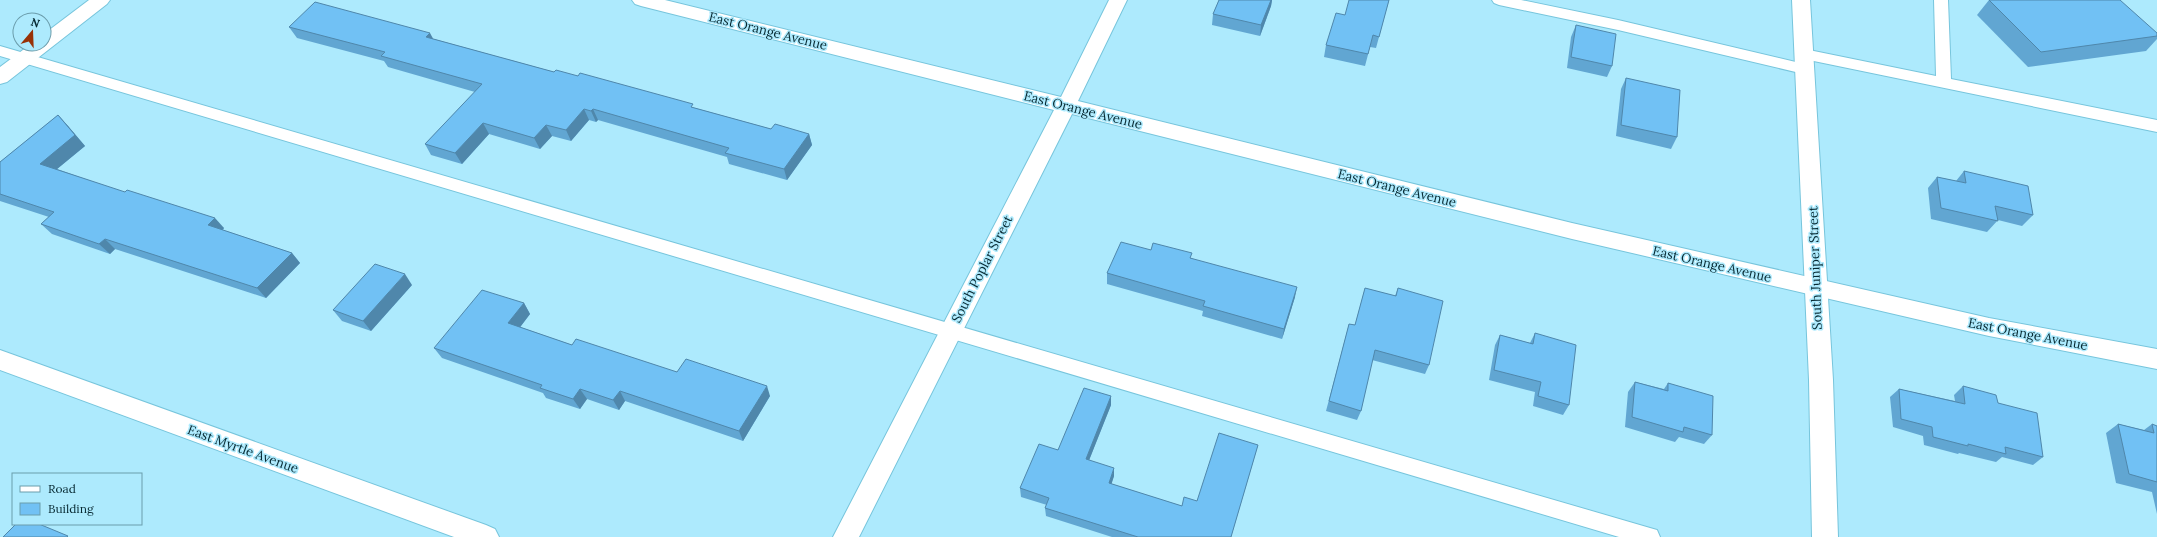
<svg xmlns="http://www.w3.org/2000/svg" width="2157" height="537" font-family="Lora,serif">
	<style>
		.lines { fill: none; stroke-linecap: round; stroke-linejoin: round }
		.service-casing { stroke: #77c5dc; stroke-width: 2 }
		.minor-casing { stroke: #77c5dc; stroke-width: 2 }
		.tertiary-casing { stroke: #77c5dc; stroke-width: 2 }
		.service { fill: #fff; fill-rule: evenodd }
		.minor { fill: #fff; fill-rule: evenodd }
		.tertiary { fill: #fff; fill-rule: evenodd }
		.wall { fill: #61a6d2 }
		.shaded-wall { fill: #4f87ab }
		.building { fill: #71c1f4; stroke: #4f87ab }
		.labels { text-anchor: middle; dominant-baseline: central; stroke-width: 3; stroke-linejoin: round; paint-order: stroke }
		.street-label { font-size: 13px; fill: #072932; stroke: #adeafd }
	</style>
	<rect width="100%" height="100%" fill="#adeafd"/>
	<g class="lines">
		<!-- service casing -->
		<g class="service-casing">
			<g id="service">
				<polygon points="1492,0 1521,0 1618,20 1804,64 1809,65 1811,69 1809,73 1804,74 1618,30 1499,5 1494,3"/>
				<polygon points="1934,0 1948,0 1951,79 2157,120 2157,132 1804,59 1799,58 1797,54 1799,50 1804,49 1936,76"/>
				<polygon points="0,46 1650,528 1657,530 1660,537 1619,537 0,56"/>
			</g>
		</g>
		<!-- minor casing -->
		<g class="minor-casing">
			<g id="minor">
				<polygon points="89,0 110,0 107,4 7,82 0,84 0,67 31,44 44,44 44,34"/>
				<polygon points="632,0 665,0 1061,97 1109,0 1127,0 1078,101 1572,223 1989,318 2157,349 2157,369 1989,336 1572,239 1072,114 859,537 833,537 1054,110 641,6 635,4"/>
				<polygon points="0,350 486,525 495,529 499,537 454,537 0,370"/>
			</g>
		</g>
		<!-- tertiary casing -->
		<g class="tertiary-casing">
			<polygon id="tertiary" points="1792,0 1810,0 1833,380 1838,537 1812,537 1809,380"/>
		</g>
		<!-- service -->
		<use href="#service" class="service"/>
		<!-- minor -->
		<use href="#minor" class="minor"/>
		<!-- tertiary -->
		<use href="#tertiary" class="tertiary"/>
	</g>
	<!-- wall -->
	<g class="wall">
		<polygon points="1219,0 1272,0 1271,6 1260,36 1212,25 1213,14"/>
		<polygon points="1389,0 1376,48 1370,47 1365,66 1324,57 1326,45 1345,15"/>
		<polygon points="1989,0 2157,33 2157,39 2146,51 2028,67 1977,15"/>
		<polygon points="1576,25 1612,66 1607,77 1567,68 1571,37"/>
		<polygon points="289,27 434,39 554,72 695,108 771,129 809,134 812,145 787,180 729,164 727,157 598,120 596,122 589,120 571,141 552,136 540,149 489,134 462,164 431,155 425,144 475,92 388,67 384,61 297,38"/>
		<polygon points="1626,78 1677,137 1671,149 1616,136 1621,89"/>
		<polygon points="58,115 68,126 85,146 57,169 224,228 223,230 292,253 300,263 266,298 115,249 110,254 52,234 41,224 49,217 0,201 0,162"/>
		<polygon points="1964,171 2033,215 2022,226 1998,220 1987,232 1931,219 1928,188 1937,177 1956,181"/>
		<polygon points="1151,250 1191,258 1295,297 1282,339 1202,316 1203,311 1107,284 1107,273"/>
		<polygon points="412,285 371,331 342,321 333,310"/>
		<polygon points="1365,288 1395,296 1398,288 1429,365 1425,374 1372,360 1361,411 1357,420 1326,411 1349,324 1355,325"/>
		<polygon points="524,303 530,314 520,327 572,345 770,396 743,441 625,401 619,410 587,399 580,409 546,398 543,393 442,358 434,348"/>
		<polygon points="1535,333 1569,405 1563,415 1533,406 1535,392 1489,380 1495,345 1500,335 1530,343"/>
		<polygon points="1635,382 1664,389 1668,383 1712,435 1704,444 1679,437 1675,442 1625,427 1628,392"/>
		<polygon points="1963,386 1998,403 2043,457 2033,465 2002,457 1996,462 1959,453 1958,454 1924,445 1923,436 1893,427 1890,397 1899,389 1955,401 1954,395"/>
		<polygon points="1111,396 1111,405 1089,460 1114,476 1111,484 1182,506 1197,501 1258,445 1231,537 1112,537 1046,516 1045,508 1047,505 1021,497 1020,488"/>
		<polygon points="2118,424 2144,430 2152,424 2157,426 2157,514 2152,492 2116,483 2106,433"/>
	</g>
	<!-- shaded-wall -->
	<g class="shaded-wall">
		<polygon points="1271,0 1272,0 1271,6 1260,36 1261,25"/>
		<polygon points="430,33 436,44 426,37"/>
		<polygon points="584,109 589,120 571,141 566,130"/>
		<polygon points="593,109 598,120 596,122 591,111"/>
		<polygon points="58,115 68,126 85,146 51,174 40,164"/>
		<polygon points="483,123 489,134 462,164 455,153"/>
		<polygon points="546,125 552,136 540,149 534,138"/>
		<polygon points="809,134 812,145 787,180 784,169"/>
		<polygon points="215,218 224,228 217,235 208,225"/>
		<polygon points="105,239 115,249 110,254 99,244"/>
		<polygon points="292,253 300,263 266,298 257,288"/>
		<polygon points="405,274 412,285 371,331 363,321"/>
		<polygon points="1297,287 1295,297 1282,339 1284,329"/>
		<polygon points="524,303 530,314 515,334 508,323"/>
		<polygon points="767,386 770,396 743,441 739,431"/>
		<polygon points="580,389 587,399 580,409 573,399"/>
		<polygon points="620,391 625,401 619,410 613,400"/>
		<polygon points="1111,396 1111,405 1086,468 1086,459"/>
		<polygon points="1114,468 1114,476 1109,492 1109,483"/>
	</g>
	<!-- building -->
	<g class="building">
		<polygon points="1219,0 1271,0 1261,25 1213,14"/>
		<polygon points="1349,0 1389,0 1379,37 1373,35 1368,54 1326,45 1336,13 1345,15"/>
		<polygon points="1989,0 2120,0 2157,33 2157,36 2041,52"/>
		<polygon points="315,2 430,33 426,37 554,72 556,70 578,76 580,73 693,104 691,107 771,129 775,124 809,134 784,169 725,153 729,148 593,109 591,111 584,109 566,130 546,125 534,138 483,123 455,153 425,144 482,84 381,56 385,52 289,27"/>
		<polygon points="1576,25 1616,34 1612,66 1571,57"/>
		<polygon points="1626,78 1680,90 1677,137 1621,125"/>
		<polygon points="58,115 75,135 40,164 125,192 127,190 215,218 208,225 292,253 257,288 105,239 99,244 41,224 54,212 0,194 0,162"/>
		<polygon points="1964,171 2028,186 2033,215 1995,206 1998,221 1941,208 1937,177 1966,183"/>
		<polygon points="1121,242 1151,250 1153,243 1192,253 1190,258 1297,287 1284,329 1203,306 1205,301 1107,273"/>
		<polygon points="375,264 405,274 363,321 333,310"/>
		<polygon points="1365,288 1396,296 1398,288 1443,301 1429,365 1375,350 1361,411 1329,401 1349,324 1355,325"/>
		<polygon points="482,290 524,303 508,323 572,345 576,339 677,372 686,359 767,386 739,431 620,391 613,400 580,389 573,399 540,388 542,385 434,348"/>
		<polygon points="1535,333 1576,345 1569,405 1538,396 1541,382 1494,370 1500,335 1533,344"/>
		<polygon points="1635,382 1668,391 1668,383 1713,396 1712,435 1684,427 1683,432 1632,417"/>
		<polygon points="1963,386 1996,395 1998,403 2037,413 2043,457 2005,447 2006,454 1968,444 1968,446 1933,437 1932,427 1901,419 1899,389 1965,404"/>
		<polygon points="1084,388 1111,396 1086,459 1114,468 1109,483 1182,506 1184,497 1197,501 1219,433 1258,445 1231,537 1138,537 1045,508 1049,498 1020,488 1039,444 1058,450"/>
		<polygon points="2118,424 2154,433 2152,424 2157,426 2157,482 2129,474"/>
		<polygon points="16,524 39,524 68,536 67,537 3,537"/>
	</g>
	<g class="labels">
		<!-- street labels -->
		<g class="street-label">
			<text transform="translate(768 31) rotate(14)">East Orange Avenue</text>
			<text transform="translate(1083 110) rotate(14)">East Orange Avenue</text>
			<text transform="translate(1397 188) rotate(14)">East Orange Avenue</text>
			<text transform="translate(1712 264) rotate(13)">East Orange Avenue</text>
			<text transform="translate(1815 268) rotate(-92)">South Juniper Street</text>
			<text transform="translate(982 269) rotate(-63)">South Poplar Street</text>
			<text transform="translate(2028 334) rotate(11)">East Orange Avenue</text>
			<text transform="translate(243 449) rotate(20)">East Myrtle Avenue</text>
		</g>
	</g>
	<!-- legend -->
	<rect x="12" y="473" width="130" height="52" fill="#adeafd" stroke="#6b9dac"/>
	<rect x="20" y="486" width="20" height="6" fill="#ffffff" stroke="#6b9dac"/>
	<text x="48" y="493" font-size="12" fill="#072932">Road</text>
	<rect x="20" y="503" width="20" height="12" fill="#71c1f4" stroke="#6b9dac"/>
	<text x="48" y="513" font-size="12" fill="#072932">Building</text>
	<!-- north arrow -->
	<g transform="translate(32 32) rotate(19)"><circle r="19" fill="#adeafd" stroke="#6b9dac"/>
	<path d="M0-3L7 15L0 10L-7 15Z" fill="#983207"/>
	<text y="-6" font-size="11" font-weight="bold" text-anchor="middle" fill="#072932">N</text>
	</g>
</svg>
